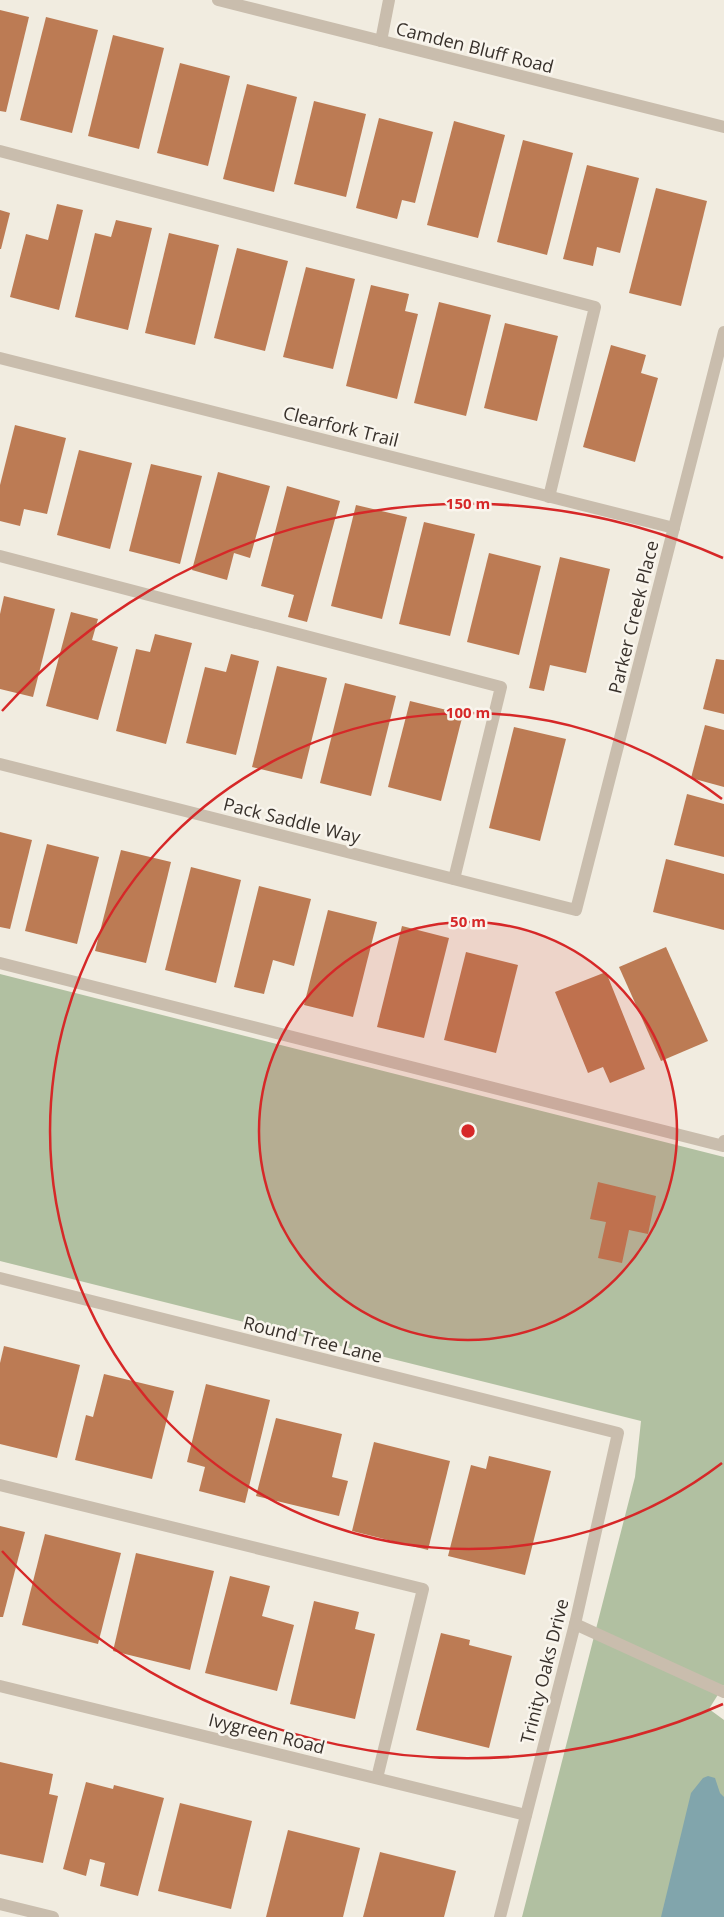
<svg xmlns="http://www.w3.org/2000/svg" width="724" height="1917" font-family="'Open Sans',sans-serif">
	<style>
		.green { fill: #b1c0a1 }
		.water { fill: #81a5ac }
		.building { fill: #bc7b54 }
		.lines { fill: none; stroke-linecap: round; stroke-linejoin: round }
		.minor { stroke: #c9bdad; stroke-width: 12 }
		.ring { fill: none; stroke: #d62828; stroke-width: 2.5 }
		.labels { text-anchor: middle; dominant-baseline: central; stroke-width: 5; stroke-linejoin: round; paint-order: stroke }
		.street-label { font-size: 18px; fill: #38312b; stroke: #f9f5ed }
		.centre { fill: #d62828; stroke: #f9f5ed; stroke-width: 2.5 }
		.ring-label { font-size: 15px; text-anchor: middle; font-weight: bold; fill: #d62828; stroke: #f9f5ed; stroke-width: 5; stroke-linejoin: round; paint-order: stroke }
	</style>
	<rect width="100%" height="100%" fill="#f1ece0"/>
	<!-- green -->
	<polygon class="green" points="0,974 724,1157 724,1685 709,1709 724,1720 724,1917 522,1917 635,1477 641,1421 0,1261"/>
	<!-- water -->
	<polygon class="water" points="708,1776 715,1778 720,1793 724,1797 724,1917 661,1917 691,1793 703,1778"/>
	<!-- building -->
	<g class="building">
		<polygon points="0,10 29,17 6,112 0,111"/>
		<polygon points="46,17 98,30 72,133 20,120"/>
		<polygon points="113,35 164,48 139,149 88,136"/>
		<polygon points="180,63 230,76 208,166 157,153"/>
		<polygon points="247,84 297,97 274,192 223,179"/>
		<polygon points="314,101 366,114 346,197 294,184"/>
		<polygon points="379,118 433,132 415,203 402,200 397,219 356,208"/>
		<polygon points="454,121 505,135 478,238 427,225"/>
		<polygon points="523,140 573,153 547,255 497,242"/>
		<polygon points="587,165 639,178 620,253 597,247 593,266 563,259"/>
		<polygon points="656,188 707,201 681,306 629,293"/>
		<polygon points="57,204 83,210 59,310 10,297 26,234 48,240"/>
		<polygon points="0,210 10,213 1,249 0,249"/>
		<polygon points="116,220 152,228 128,330 75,317 95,233 111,237"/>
		<polygon points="169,233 219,245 195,345 145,333"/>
		<polygon points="237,248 288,261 265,351 214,338"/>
		<polygon points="306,267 355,279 333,369 283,357"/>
		<polygon points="371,285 409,294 405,311 418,314 397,399 346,386"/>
		<polygon points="439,302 491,315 466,416 414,403"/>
		<polygon points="505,323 558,336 537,421 484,408"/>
		<polygon points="611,345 646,355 641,373 658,378 635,462 583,447"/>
		<polygon points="15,425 66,438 47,514 24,509 20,526 0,521 0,485"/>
		<polygon points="79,450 132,463 110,549 57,535"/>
		<polygon points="151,464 202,476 180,564 129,551"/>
		<polygon points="218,472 270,486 250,558 234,553 227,580 192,570"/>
		<polygon points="287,486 340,501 307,622 288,617 294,595 261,586"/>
		<polygon points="356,505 407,517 382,619 331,606"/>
		<polygon points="424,522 475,534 450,636 399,624"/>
		<polygon points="489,553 541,566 519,655 467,642"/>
		<polygon points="560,557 610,569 586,673 550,665 544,691 529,688"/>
		<polygon points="4,596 55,609 33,697 0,689 0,614"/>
		<polygon points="71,612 98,619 92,640 118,647 98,720 46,706"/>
		<polygon points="155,634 192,643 166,744 116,731 136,649 150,652"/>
		<polygon points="231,654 259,661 236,755 186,743 205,667 226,672"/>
		<polygon points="716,659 724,660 724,714 703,709"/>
		<polygon points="277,666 327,678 302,779 252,767"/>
		<polygon points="345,683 396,696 371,796 320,783"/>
		<polygon points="410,701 463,714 441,801 388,787"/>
		<polygon points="705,725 724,730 724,787 691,778"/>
		<polygon points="514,727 566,739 540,841 489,828"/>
		<polygon points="687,794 724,804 724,857 674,845"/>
		<polygon points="0,832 32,840 10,929 0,927"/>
		<polygon points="47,844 99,857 77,944 25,931"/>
		<polygon points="121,850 171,862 146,963 95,951"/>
		<polygon points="666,859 724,874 724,930 653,912"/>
		<polygon points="191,867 241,880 216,983 165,970"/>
		<polygon points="259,886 311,899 294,966 273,960 264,994 234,987"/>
		<polygon points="328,910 377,922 353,1017 304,1005"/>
		<polygon points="402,926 449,938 424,1038 377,1027"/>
		<polygon points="666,947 708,1041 661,1061 619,967"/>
		<polygon points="466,952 518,965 496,1053 444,1040"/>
		<polygon points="606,972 645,1069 610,1083 603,1067 588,1073 555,992"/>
		<polygon points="598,1182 656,1196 648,1234 629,1230 622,1263 598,1258 606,1222 590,1219"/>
		<polygon points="4,1346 80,1365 57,1458 0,1444 0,1363"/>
		<polygon points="104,1374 174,1391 152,1479 75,1460 86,1415 93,1417"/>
		<polygon points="206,1384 270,1400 245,1503 199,1491 205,1467 187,1462"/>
		<polygon points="276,1418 342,1434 332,1477 348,1481 339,1516 256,1496"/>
		<polygon points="374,1442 450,1461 428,1550 352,1531"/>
		<polygon points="489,1456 551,1471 525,1575 448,1556 471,1465 486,1469"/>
		<polygon points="0,1526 25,1532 3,1617 0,1617"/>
		<polygon points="45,1534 121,1553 98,1644 22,1625"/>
		<polygon points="136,1553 214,1571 190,1670 113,1651"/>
		<polygon points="230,1576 270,1586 262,1616 294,1625 277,1691 205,1673"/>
		<polygon points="314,1601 359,1612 355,1629 375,1634 355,1719 290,1704"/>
		<polygon points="441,1633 470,1640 469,1645 512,1656 489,1748 416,1730"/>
		<polygon points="0,1762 53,1774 49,1794 58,1796 43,1863 0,1854"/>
		<polygon points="86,1782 113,1789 114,1785 164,1798 138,1896 100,1886 105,1863 90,1859 86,1876 63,1869"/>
		<polygon points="180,1803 252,1821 231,1909 158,1891"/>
		<polygon points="288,1830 360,1848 343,1917 266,1917"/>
		<polygon points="380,1852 456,1871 444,1917 363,1917"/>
	</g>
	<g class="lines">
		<!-- minor -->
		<g class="minor">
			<polyline points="218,0 724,127"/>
			<polyline points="381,41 389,0"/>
			<polyline points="0,151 595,307 549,497"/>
			<polyline points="0,358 674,528"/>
			<polyline points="0,556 501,687 454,879"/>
			<polyline points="0,764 576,910 724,332"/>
			<polyline points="0,963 723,1146 724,1141"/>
			<polyline points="0,1278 618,1433 575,1624 500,1917"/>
			<polyline points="0,1485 423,1589 377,1778"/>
			<polyline points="575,1624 724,1692"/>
			<polyline points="0,1686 526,1815"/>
			<polyline points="0,1904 53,1917"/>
		</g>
	</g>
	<!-- distance rings -->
	<circle cx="468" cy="1131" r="209" fill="#d62828" fill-opacity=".12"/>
	<g class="ring">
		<circle cx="468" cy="1131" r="209"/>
		<path d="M722 1463A418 418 0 1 1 722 799"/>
		<path d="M723 1704A627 627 0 0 1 2 1551M2 711A627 627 0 0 1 723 558"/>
	</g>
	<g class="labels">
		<!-- street labels -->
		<g class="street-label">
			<text transform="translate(475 47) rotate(14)">Camden Bluff Road</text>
			<text transform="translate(341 426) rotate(14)">Clearfork Trail</text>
			<text transform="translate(633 617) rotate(-76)">Parker Creek Place</text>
			<text transform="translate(292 820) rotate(14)">Pack Saddle Way</text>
			<text transform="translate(313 1339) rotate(14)">Round Tree Lane</text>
			<text transform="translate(544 1671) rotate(-76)">Trinity Oaks Drive</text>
			<text transform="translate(267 1733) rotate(14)">Ivygreen Road</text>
		</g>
	</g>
	<circle cx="468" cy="1131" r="8" class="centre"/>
	<g class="ring-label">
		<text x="468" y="509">150 m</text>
		<text x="468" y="718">100 m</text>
		<text x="468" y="927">50 m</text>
	</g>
</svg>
